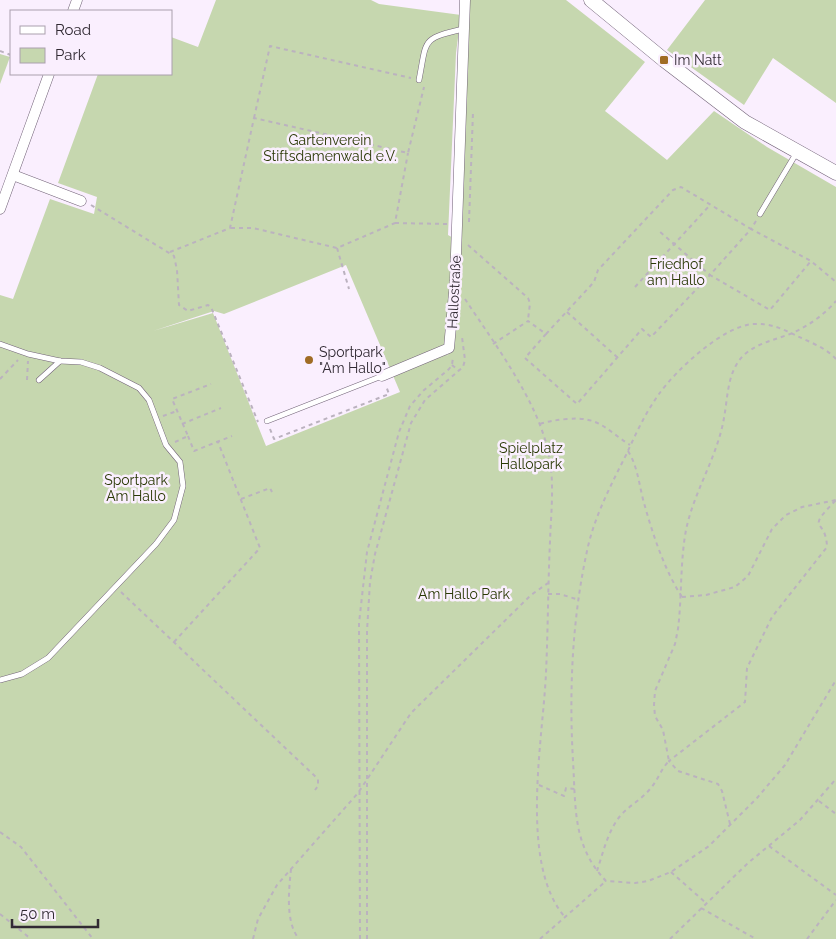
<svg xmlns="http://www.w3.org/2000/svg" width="836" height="939" font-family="Raleway,sans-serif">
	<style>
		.green { fill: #c6d7af; fill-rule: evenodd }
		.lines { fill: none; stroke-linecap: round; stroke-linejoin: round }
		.service-casing { stroke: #726378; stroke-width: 6 }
		.minor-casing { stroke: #726378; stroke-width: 11 }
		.secondary-casing { stroke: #726378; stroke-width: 15 }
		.path { stroke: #bbb2bf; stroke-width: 2; stroke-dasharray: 4 4; stroke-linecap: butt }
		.service { stroke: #fff; stroke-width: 5 }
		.minor { stroke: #fff; stroke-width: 10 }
		.secondary { stroke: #fff; stroke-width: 14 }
		.poi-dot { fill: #a06c24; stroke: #faeffe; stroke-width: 2 }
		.labels { text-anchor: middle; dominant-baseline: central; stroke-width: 5; stroke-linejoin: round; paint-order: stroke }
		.poi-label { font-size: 14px; fill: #312a33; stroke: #faeffe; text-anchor: start }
		.park-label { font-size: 14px; fill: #2a3905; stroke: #faeffe }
		.street-label { font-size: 14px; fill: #312a33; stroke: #faeffe }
	</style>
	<rect width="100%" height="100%" fill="#faeffe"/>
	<!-- green -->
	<g class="green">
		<path d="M216,0h155l8,4 82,11 -5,38 -8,182 7,4 -4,97 -4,20 4,-9 18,-347h97l79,62 -40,49 62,49 47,-49 53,36 69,40v752h-836v-644l13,4 37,-100 44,15 3,-17 -39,-14 40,-109h73v-37l27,10zM346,265l54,127 -134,54 -53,-133 -60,18 61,-20 10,3z"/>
		<polygon points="705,0 836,0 836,103 773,58 744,105 667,50"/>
		<polygon points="0,54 10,57 0,84"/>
	</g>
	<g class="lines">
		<!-- service casing -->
		<g class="service-casing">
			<g id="service">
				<path d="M419,80c8,-41 2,-41 44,-51"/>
				<polyline points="760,214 797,152"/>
				<polyline points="0,344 28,354 60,361 81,362 100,368 139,388 149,400 166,445 180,462 183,486 174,520 156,544 48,658 22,674 0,680"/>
				<polyline points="39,380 60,361"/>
				<polyline points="267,421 382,376"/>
			</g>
		</g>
		<!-- minor casing -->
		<g class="minor-casing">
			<g id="minor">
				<polyline points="73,11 77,0"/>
				<polyline points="13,175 81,201"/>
				<polyline points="0,209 49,74"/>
				<polyline points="382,376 449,348 455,282 465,0"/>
			</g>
		</g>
		<!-- secondary casing -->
		<g class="secondary-casing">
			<polyline id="secondary" points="591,0 664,60 745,122 836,173"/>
		</g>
		<!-- path -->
		<g class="path">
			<polyline points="0,51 11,55"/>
			<polyline points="254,118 270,46 411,78"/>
			<polyline points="91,205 174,256 177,270 179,305 188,311 208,305 211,307 258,422"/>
			<polyline points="756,221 751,229 811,261 836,282"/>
			<polyline points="469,222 473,112"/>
			<polyline points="395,223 448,224"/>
			<polyline points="231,228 253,228 337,248 395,223 408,153"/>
			<polyline points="468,245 528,298 530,303 528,320"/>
			<polyline points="337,248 349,289"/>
			<polyline points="170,252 230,228 254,118 408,153 424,87"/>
			<polyline points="635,287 710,205"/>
			<path d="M465,299c29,44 72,101 83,152 7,29 3,61 2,90 -2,44 -2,88 -4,132 -3,67 -27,189 18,243"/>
			<polyline points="567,312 618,358"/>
			<polyline points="546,334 594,282 598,270 673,190 681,187 751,229 710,275 770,310 811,261"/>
			<polyline points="493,344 528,321 546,334 525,358 577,404 642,329 651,337 710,275 659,231"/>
			<path d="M836,359c-10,-11 -26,-17 -39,-23 -14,-7 -27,-13 -43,-12 -30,1 -78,46 -95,70 -13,18 -23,39 -32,59 -16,32 -33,64 -40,98 -15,69 -18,140 -14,210 3,47 -1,84 33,120l29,2 13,-2 23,-9 38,-26 48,-48 28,-33 51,-85"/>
			<polyline points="452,365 459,371"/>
			<polyline points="0,379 18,360"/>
			<polyline points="27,380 28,361"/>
			<polyline points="163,416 177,411"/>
			<polyline points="182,424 221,408"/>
			<path d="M540,424c9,-3 17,-4 27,-5 32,-3 38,10 63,26"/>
			<polyline points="270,429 274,439 389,394 386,386"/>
			<polyline points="188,436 194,451 232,436"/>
			<polyline points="175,442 188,436 172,399 211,384"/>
			<path d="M628,451c10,16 11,34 16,52 9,32 20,66 38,94"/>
			<polyline points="241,499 270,488 272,492"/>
			<polyline points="121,592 318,779 318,786 315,790"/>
			<polyline points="548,594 560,594 579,600"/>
			<polyline points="682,597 706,595 735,587 748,576 772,529 786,515 802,507 836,500"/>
			<polyline points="174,642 260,548 218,442"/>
			<polyline points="539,785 564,796 566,788 575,789"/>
			<polyline points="819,801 836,814"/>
			<path d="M730,824l-8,-33 -4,-7 -40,-13 -9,-10 76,-59 2,-34 25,-51 55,-70c-1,-31 -23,-14 9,-47"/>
			<polyline points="0,832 21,847 93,939"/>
			<polyline points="769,846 836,895"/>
			<path d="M291,869c-2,20 -6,53 8,70"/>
			<path d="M597,871c6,-18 11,-41 24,-56 9,-10 21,-16 29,-26 8,-9 11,-20 19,-28l-6,-31 -8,-14 -1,-11 1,-14 20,-47 3,-15c4,-32 2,-67 8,-99 8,-39 31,-72 38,-112 4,-21 3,-48 21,-64 13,-11 29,-14 45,-20 17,-7 34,-19 46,-33"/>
			<polyline points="671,872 706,903"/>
			<polyline points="701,908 756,939"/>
			<polyline points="0,914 31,939"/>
			<polyline points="253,939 258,919 277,885 358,793 411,713 531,595 548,583"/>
			<polyline points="360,939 359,623 367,552 399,432 410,406 423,391 449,369 452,365 453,357"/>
			<polyline points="367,939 367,631 370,582 375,554 411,423 425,400 463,367 465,360 462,337"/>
			<polyline points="540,939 606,881"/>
			<polyline points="670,939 748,863 800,820 836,779"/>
			<polyline points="807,939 836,900"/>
		</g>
		<!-- service -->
		<use href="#service" class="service"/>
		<!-- minor -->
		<use href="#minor" class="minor"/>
		<!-- secondary -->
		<use href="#secondary" class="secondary"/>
	</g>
	<!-- markers -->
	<g class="poi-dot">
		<rect x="659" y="55" width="10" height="10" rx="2.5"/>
		<circle cx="309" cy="360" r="5"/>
	</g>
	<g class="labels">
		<!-- poi labels -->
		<g class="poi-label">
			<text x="674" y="60">Im Natt</text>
			<text x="319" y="352">Sportpark<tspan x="319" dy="16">"Am Hallo"</tspan></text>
		</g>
		<!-- park labels -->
		<g class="park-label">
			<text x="330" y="140">Gartenverein<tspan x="330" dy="16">Stiftsdamenwald e.V.</tspan></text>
			<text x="676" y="264">Friedhof<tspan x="676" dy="16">am Hallo</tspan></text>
			<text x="531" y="448">Spielplatz<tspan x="531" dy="16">Hallopark</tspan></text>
			<text x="136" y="480">Sportpark<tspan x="136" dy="16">Am Hallo</tspan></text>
			<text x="464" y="594">Am Hallo Park</text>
		</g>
		<!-- street labels -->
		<g class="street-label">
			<text transform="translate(454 292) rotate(-87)">Hallostraße</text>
		</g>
	</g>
	<!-- legend -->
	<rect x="10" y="10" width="162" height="65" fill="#faeffe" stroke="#aaa0ad"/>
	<rect x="20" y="26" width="25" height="8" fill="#ffffff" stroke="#aaa0ad"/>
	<text x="55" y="35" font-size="15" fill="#312a33">Road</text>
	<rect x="20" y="48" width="25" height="15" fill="#c6d7af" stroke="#aaa0ad"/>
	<text x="55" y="60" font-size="15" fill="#312a33">Park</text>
	<!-- scale -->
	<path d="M12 919v8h86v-8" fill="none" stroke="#312a33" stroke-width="2.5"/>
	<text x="20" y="919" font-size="15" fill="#312a33" stroke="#faeffe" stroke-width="4" paint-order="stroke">50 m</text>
</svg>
